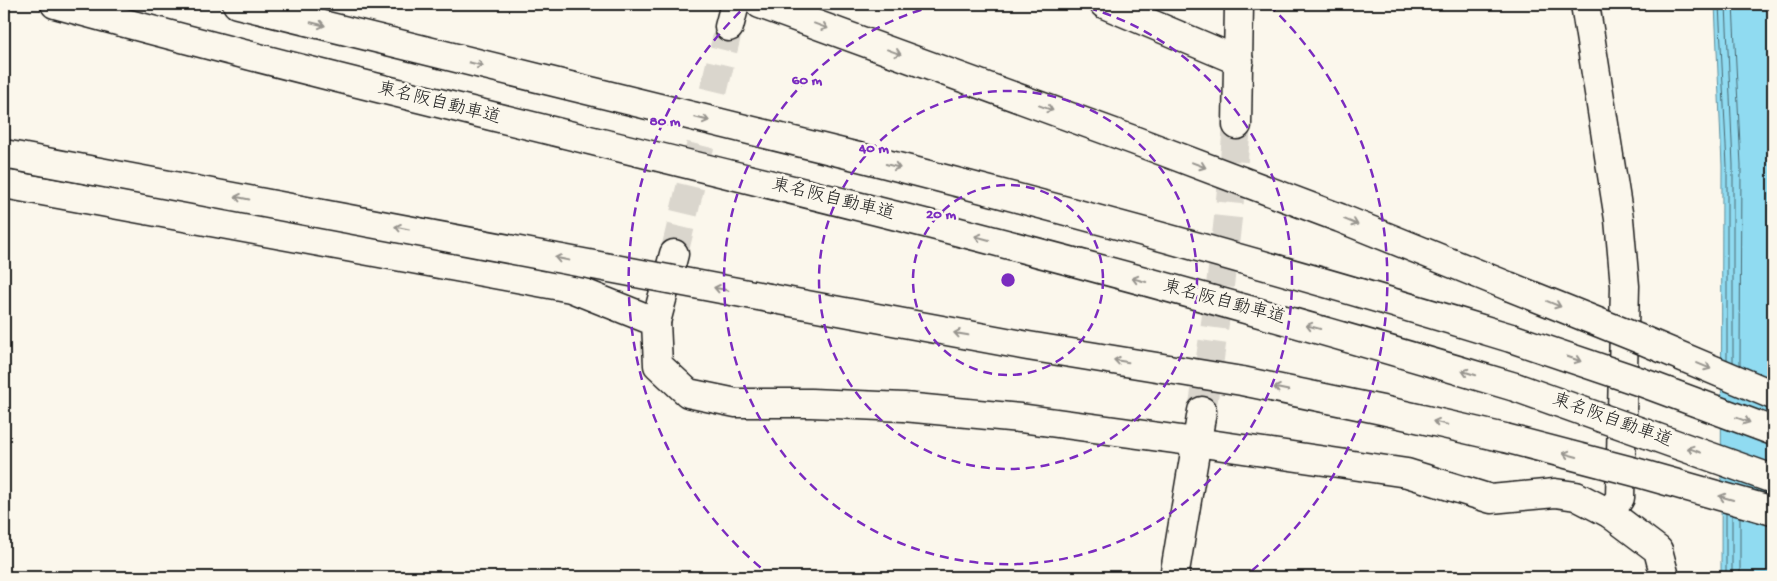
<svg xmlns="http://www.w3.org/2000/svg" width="1777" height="581" font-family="'Gochi Hand','Klee One',sans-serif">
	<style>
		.water { fill: #90dbf1; stroke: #628f9c }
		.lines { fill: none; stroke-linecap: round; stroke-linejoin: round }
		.shore { stroke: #4a6871; stroke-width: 1 }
		.minor-tunnel { stroke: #dad6cd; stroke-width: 28; stroke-dasharray: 28 14; stroke-linecap: butt }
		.major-tunnel { stroke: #dad6cd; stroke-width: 28; stroke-dasharray: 28 14; stroke-linecap: butt }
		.minor-casing { stroke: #1c1c1c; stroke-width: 31 }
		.major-casing { stroke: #1c1c1c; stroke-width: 31 }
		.highway-casing { stroke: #1c1c1c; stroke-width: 31 }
		.minor { stroke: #fbf7ec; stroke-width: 28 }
		.major { stroke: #fbf7ec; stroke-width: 28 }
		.highway { stroke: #fbf7ec; stroke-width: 28 }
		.highway-bridge-casing { stroke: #1c1c1c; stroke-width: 31; stroke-linecap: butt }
		.highway-bridge { stroke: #fbf7ec; stroke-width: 28 }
		.oneway { stroke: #97948e }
		.ring { fill: none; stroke: #7b2cbf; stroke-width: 2.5; stroke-dasharray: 9 6 }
		.labels { text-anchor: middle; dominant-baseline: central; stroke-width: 5; stroke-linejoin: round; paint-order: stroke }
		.street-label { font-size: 18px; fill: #1c1c1c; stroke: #fbf7ec }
		.centre { fill: #7b2cbf; stroke: #fbf7ec; stroke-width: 2.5 }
		.ring-label { font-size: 15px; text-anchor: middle; font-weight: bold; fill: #7b2cbf; stroke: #fbf7ec; stroke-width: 5; stroke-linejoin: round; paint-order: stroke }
	</style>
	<rect width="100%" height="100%" fill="#fbf7ec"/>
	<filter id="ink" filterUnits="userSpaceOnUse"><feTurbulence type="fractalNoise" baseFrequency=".02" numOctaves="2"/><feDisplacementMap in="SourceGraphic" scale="10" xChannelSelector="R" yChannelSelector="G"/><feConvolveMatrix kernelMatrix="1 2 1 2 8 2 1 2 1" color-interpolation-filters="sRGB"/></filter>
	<g filter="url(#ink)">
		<!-- water -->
		<polygon class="water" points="1715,4 1773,4 1773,577 1721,577 1722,166"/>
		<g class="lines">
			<!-- shore -->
			<g class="shore">
				<polyline points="1719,4 1727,166 1727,359"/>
				<polyline points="1726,4 1733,165 1733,362"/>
				<polyline points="1733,4 1741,165 1740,365"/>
				<polyline points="1726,577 1726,513"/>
				<polyline points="1732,577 1732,515"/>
				<polyline points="1740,577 1740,517"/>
			</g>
			<!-- minor-tunnel -->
			<polyline class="minor-tunnel" points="674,254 729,27"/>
			<!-- major-tunnel -->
			<path class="major-tunnel" d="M1202,411c15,-95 27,-190 35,-286"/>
			<!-- minor casing -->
			<g class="minor-casing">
				<g id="minor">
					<polyline points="1104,4 1239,61"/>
					<polyline points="1585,4 1619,219 1625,286 1620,498 1609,513"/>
					<polyline points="729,27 735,4"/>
					<polyline points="4,184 571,288 656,322 658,365 688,393 736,403 811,403 904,407 1020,418 1196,442 1407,473 1491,499 1555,493 1576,496 1609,513 1658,550 1665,577"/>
					<polyline points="656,322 674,254"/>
				</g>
			</g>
			<!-- major casing -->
			<g class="major-casing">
				<g id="major">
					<polyline points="1237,125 1239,4"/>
					<polyline points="1174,577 1202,411"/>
				</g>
			</g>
			<!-- highway casing -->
			<g class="highway-casing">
				<g id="highway">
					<path d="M55,4c266,73 535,135 802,202 221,55 440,116 658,181"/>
					<path d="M237,4c210,53 420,102 630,155 216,55 431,114 644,179"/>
					<polyline points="760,4 1136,141 1340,218 1508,286"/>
					<polyline points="769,298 1028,346 1242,381 1382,410 1505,438"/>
				</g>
			</g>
			<!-- minor -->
			<use href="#minor" class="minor"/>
			<!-- major -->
			<use href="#major" class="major"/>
			<!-- highway -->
			<use href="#highway" class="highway"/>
			<!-- highway-bridge casing -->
			<g class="highway-bridge-casing">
				<g id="highway-bridge">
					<polyline points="4,154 769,298"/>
					<polyline points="1508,286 1640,339 1773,395"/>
					<polyline points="1511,338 1641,382 1773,431"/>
					<polyline points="1515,387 1773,479"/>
					<polyline points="1505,438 1635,472 1773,511"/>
				</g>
			</g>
			<!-- highway-bridge -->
			<use href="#highway-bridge" class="highway-bridge"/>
		</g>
		<!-- one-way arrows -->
		<defs><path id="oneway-shaft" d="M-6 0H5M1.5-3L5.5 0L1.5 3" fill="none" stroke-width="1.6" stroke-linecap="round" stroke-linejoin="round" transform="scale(1.25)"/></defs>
		<g class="oneway">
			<use href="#oneway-shaft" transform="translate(318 24) rotate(14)"/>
			<use href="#oneway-shaft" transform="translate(821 26) rotate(20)"/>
			<use href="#oneway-shaft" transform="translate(894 52) rotate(20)"/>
			<use href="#oneway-shaft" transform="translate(476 64) rotate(14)"/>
			<use href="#oneway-shaft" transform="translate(1046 108) rotate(20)"/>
			<use href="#oneway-shaft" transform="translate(702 119) rotate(14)"/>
			<use href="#oneway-shaft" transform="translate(1199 165) rotate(21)"/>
			<use href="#oneway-shaft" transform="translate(893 166) rotate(15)"/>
			<use href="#oneway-shaft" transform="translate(242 198) rotate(-169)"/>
			<use href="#oneway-shaft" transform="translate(1351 222) rotate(22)"/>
			<use href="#oneway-shaft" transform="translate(402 228) rotate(-169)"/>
			<use href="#oneway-shaft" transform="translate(982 238) rotate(-165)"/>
			<use href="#oneway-shaft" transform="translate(562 259) rotate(-169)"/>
			<use href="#oneway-shaft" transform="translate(1139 280) rotate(-165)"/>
			<use href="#oneway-shaft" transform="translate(721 289) rotate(-169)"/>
			<use href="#oneway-shaft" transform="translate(1554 304) rotate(22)"/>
			<use href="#oneway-shaft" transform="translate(1313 327) rotate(-165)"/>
			<use href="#oneway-shaft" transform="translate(961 334) rotate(-170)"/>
			<use href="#oneway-shaft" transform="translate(1574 359) rotate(19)"/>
			<use href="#oneway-shaft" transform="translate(1121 361) rotate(-171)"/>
			<use href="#oneway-shaft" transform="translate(1704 366) rotate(23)"/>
			<use href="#oneway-shaft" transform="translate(1469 373) rotate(-163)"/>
			<use href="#oneway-shaft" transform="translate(1281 389) rotate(-169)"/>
			<use href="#oneway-shaft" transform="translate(1743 420) rotate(20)"/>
			<use href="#oneway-shaft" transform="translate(1440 423) rotate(-167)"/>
			<use href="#oneway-shaft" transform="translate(1694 450) rotate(-160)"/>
			<use href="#oneway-shaft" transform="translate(1570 455) rotate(-165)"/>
			<use href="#oneway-shaft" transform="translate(1726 498) rotate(-164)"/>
		</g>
	</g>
	<!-- distance rings -->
	<g class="ring">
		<circle cx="1008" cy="280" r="95"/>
		<circle cx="1008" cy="280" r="189"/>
		<path d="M1074 4A284 284 0 1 1 942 4"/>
		<path d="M772 577A379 379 0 0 1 747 5M1269 5A379 379 0 0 1 1244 577"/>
	</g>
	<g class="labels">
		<!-- street labels -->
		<g class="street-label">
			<text transform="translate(439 104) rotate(14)">東名阪自動車道</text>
			<text transform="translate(833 200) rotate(14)">東名阪自動車道</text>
			<text transform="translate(1224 303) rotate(15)">東名阪自動車道</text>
			<text transform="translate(1612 421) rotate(20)">東名阪自動車道</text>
		</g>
	</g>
	<circle cx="1008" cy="280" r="8" class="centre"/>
	<g class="ring-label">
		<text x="807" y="84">60 m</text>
		<text x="665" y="125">80 m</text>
		<text x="874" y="152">40 m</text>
		<text x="941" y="218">20 m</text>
	</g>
	<!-- margin -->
	<rect width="1777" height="581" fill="none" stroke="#fbf7ec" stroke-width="20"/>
	<rect x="10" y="10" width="1757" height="561" fill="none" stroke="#1c1c1c" stroke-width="2" filter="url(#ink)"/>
</svg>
